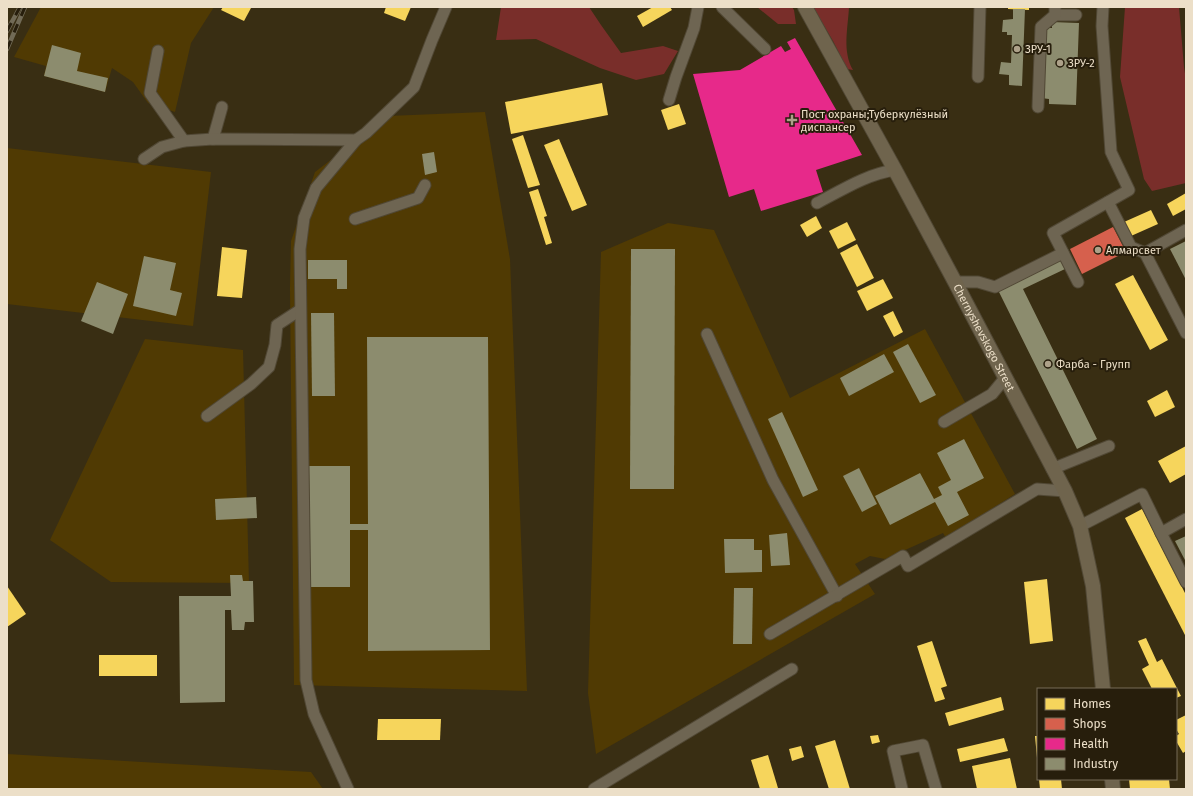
<svg xmlns="http://www.w3.org/2000/svg" width="1193" height="796" font-family="'Fira Sans',sans-serif">
	<style>
		.built { fill: #503a03 }
		.green { fill: #792e2a }
		.homes { fill: #f6d55c }
		.shops { fill: #d6604d }
		.health { fill: #e7298a }
		.industry { fill: #8c8c6e }
		.lines { fill: none; stroke-linecap: round; stroke-linejoin: round }
		.minor-casing { stroke: #514835; stroke-width: 13 }
		.major-casing { stroke: #514835; stroke-width: 16 }
		.minor { stroke: #6e6552; stroke-width: 11 }
		.major { stroke: #6f644d; stroke-width: 14 }
		.rail-casing { stroke: #716a56; stroke-width: 4.5 }
		.rail { stroke: #271e0c; stroke-width: 3; stroke-dasharray: 9; stroke-linecap: butt }
		.poi-dot { fill: #ada189; stroke: #271e0c; stroke-width: 1.5 }
		.labels { text-anchor: middle; dominant-baseline: central; stroke-width: 4; stroke-linejoin: round; paint-order: stroke }
		.poi-label { font-size: 11px; fill: #ecdfc8; stroke: #271e0c; text-anchor: start }
		.street-label { font-size: 11px; fill: #ecdfc8; stroke: #271e0c }
	</style>
	<rect width="100%" height="100%" fill="#392e13"/>
	<!-- built -->
	<g class="built">
		<polygon points="41,7 214,7 191,43 175,112 148,103 133,82 112,68 105,92 44,76 46,66 14,57"/>
		<polygon points="485,112 510,259 527,691 294,685 290,288 291,241 315,172 388,116"/>
		<polygon points="7,148 211,172 193,326 7,304"/>
		<polygon points="668,223 714,230 790,398 925,329 1015,494 946,538 943,533 885,559 870,556 855,564 875,594 596,754 588,693 601,252"/>
		<polygon points="145,339 243,350 249,583 111,582 50,540"/>
		<polygon points="7,754 311,772 323,789 7,789"/>
	</g>
	<!-- green -->
	<g class="green">
		<polygon points="501,7 589,7 601,25 621,53 663,46 678,51 664,74 636,80 600,68 536,39 496,40"/>
		<polygon points="757,7 792,7 794,10 796,24 778,24"/>
		<path d="M813,7h36c-1,21 -7,44 4,63l-6,-1 -14,-28z"/>
		<polygon points="1125,7 1179,7 1184,67 1186,80 1186,183 1152,191 1144,179 1120,77"/>
	</g>
	<!-- homes -->
	<g class="homes">
		<polygon points="223,7 249,7 251,8 244,21 221,10"/>
		<polygon points="386,7 411,7 405,21 384,13"/>
		<polygon points="653,7 670,7 672,10 643,27 637,16"/>
		<polygon points="1008,7 1029,7 1029,10 1008,9"/>
		<polygon points="602,83 608,115 511,134 505,102"/>
		<polygon points="679,104 686,124 668,130 661,110"/>
		<polygon points="523,135 540,185 528,188 512,139"/>
		<polygon points="559,139 587,205 572,211 544,145"/>
		<polygon points="538,189 547,216 544,217 552,243 546,245 529,192"/>
		<polygon points="1186,193 1186,209 1173,216 1167,204"/>
		<polygon points="1151,210 1158,224 1131,236 1124,222"/>
		<polygon points="816,216 822,228 807,237 800,225"/>
		<polygon points="847,222 856,240 838,249 829,231"/>
		<polygon points="857,244 874,278 857,287 840,253"/>
		<polygon points="222,247 247,250 242,298 217,296"/>
		<polygon points="1133,275 1168,340 1150,350 1115,284"/>
		<polygon points="883,279 893,298 867,311 857,291"/>
		<polygon points="893,311 903,332 894,337 883,316"/>
		<polygon points="1167,390 1175,407 1155,417 1147,401"/>
		<polygon points="1186,446 1186,474 1170,483 1158,461"/>
		<polygon points="1142,509 1186,595 1186,637 1125,518"/>
		<polygon points="1047,579 1053,641 1030,644 1024,582"/>
		<polygon points="7,586 26,614 7,627"/>
		<polygon points="1146,638 1157,662 1162,659 1181,696 1176,698 1176,689 1152,689 1142,669 1149,665 1138,641"/>
		<polygon points="932,641 947,686 941,688 945,699 935,702 917,646"/>
		<rect x="99" y="655" width="58" height="21"/>
		<polygon points="1001,697 1004,710 949,726 945,713"/>
		<polygon points="1186,715 1186,751 1183,753 1176,741 1176,736 1179,734 1176,729 1176,720"/>
		<polygon points="378,719 441,719 440,740 377,740"/>
		<polygon points="878,735 880,742 872,744 870,736"/>
		<polygon points="1035,736 1038,736 1038,758 1037,758"/>
		<polygon points="1004,738 1008,751 960,762 957,749"/>
		<polygon points="835,740 850,789 829,789 815,746"/>
		<polygon points="801,746 804,757 792,761 789,749"/>
		<polygon points="768,755 778,788 774,789 760,789 751,760"/>
		<polygon points="1010,758 1017,789 977,789 972,766"/>
		<polygon points="1039,779 1061,779 1062,789 1040,789"/>
		<polygon points="1129,779 1169,779 1170,789 1130,789"/>
	</g>
	<!-- shops -->
	<polygon class="shops" points="1113,227 1126,252 1082,274 1070,249"/>
	<!-- health -->
	<polygon class="health" points="795,38 862,155 816,170 823,192 761,211 754,189 729,197 693,74 740,70 781,46 785,52 791,49 787,42"/>
	<!-- industry -->
	<g class="industry">
		<polygon points="1013,9 1025,9 1022,86 1009,85 1009,75 999,74 1001,62 1011,63 1012,35 1007,35 1007,32 1002,32 1003,20 1013,19"/>
		<polygon points="1052,22 1079,23 1076,105 1049,104 1049,99 1041,98 1043,28 1052,28"/>
		<polygon points="52,45 81,53 77,71 108,78 105,92 44,76"/>
		<polygon points="434,152 437,172 425,175 422,154"/>
		<polygon points="1186,241 1186,280 1170,249"/>
		<polygon points="631,249 675,249 674,489 630,489"/>
		<polygon points="144,256 176,263 170,290 182,293 176,316 133,306"/>
		<polygon points="1060,259 1065,269 1023,289 1097,439 1077,449 998,290"/>
		<polygon points="308,260 347,260 347,289 337,289 337,279 308,279"/>
		<polygon points="97,282 128,294 113,334 81,321"/>
		<polygon points="311,313 334,313 335,396 312,396"/>
		<polygon points="367,337 488,337 490,650 368,651 368,530 350,530 350,587 310,587 309,466 350,466 350,524 368,524"/>
		<polygon points="908,344 936,395 920,403 893,352"/>
		<polygon points="884,354 894,372 849,396 840,378"/>
		<polygon points="782,412 818,490 803,497 768,419"/>
		<polygon points="964,439 984,478 957,492 969,515 948,526 935,502 890,525 875,496 920,473 934,499 942,495 938,487 951,480 937,453"/>
		<polygon points="859,468 877,504 862,512 843,476"/>
		<polygon points="256,497 257,518 216,520 215,499"/>
		<polygon points="787,533 790,565 771,566 769,535"/>
		<polygon points="1186,536 1186,562 1175,541"/>
		<polygon points="724,539 754,539 754,550 762,550 762,572 725,573"/>
		<polygon points="230,575 242,575 243,581 253,581 254,622 245,622 244,630 232,630 231,610 225,610 225,702 180,703 179,596 231,596"/>
		<polygon points="734,588 753,588 752,644 733,644"/>
	</g>
	<g class="lines">
		<!-- minor casing -->
		<g class="minor-casing">
			<g id="minor">
				<polyline points="722,7 765,49"/>
				<polyline points="1055,15 1076,15"/>
				<polyline points="158,51 150,93 184,141"/>
				<polyline points="978,77 980,7"/>
				<polyline points="669,100 676,77 694,28 698,7"/>
				<polyline points="1038,107 1041,27 1055,15 1055,7"/>
				<polyline points="213,139 222,107"/>
				<polyline points="144,159 162,147 184,141 213,139 356,140"/>
				<polyline points="1108,202 1131,247 1145,253 1186,230"/>
				<path d="M817,203c25,-13 50,-29 78,-33"/>
				<polyline points="355,219 418,198 425,185"/>
				<polyline points="1145,253 1186,333"/>
				<polyline points="955,282 978,282 995,287 1063,253"/>
				<polyline points="1078,282 1053,233 1129,190 1111,152 1102,26 1103,7"/>
				<polyline points="707,334 773,480 837,596"/>
				<polyline points="207,416 251,384 269,367 275,345 277,325 300,310"/>
				<polyline points="944,422 992,394 1006,377"/>
				<polyline points="1052,469 1109,446"/>
				<polyline points="1080,526 1142,494 1161,533 1186,519"/>
				<polyline points="1161,533 1186,582"/>
				<polyline points="770,634 903,556 908,566 1037,489 1065,491"/>
				<polyline points="348,789 314,714 306,680 300,249 304,218 316,188 356,140 366,133 414,87 432,40 446,7"/>
				<polyline points="594,789 792,669"/>
				<polyline points="902,789 893,751 923,745 936,789"/>
			</g>
		</g>
		<!-- major casing -->
		<g class="major-casing">
			<g id="major">
				<path id="s1" d="M805,7l90,163 60,112 110,209 15,35 13,60 10,103"/>
				<polyline points="1112,779 1113,789"/>
			</g>
		</g>
		<!-- minor -->
		<use href="#minor" class="minor"/>
		<!-- major -->
		<use href="#major" class="major"/>
		<!-- rail casing -->
		<g class="rail-casing">
			<g id="rail">
				<polyline points="7,31 20,7"/>
				<polyline points="7,49 25,7"/>
			</g>
		</g>
		<!-- rail -->
		<use href="#rail" class="rail"/>
	</g>
	<!-- markers -->
	<g class="poi-dot">
		<circle cx="1017" cy="49" r="4"/>
		<circle cx="1060" cy="63" r="4"/>
		<path d="M790 114h4v4h4v4h-4v4h-4v-4h-4v-4h4z"/>
		<circle cx="1098" cy="250" r="4"/>
		<circle cx="1048" cy="364" r="4"/>
	</g>
	<g class="labels">
		<!-- poi labels -->
		<g class="poi-label">
			<text x="1025" y="49">ЗРУ-1</text>
			<text x="1068" y="63">ЗРУ-2</text>
			<text x="801" y="114">Пост охраны;Туберкулёзный<tspan x="801" dy="13">диспансер</tspan></text>
			<text x="1106" y="250">Алмарсвет</text>
			<text x="1056" y="364">Фарба - Групп</text>
		</g>
		<!-- street labels -->
		<g class="street-label">
			<text stroke="none"><textPath href="#s1" startOffset="376">Chernyshevskogo Street</textPath></text>
		</g>
	</g>
	<!-- border -->
	<rect width="1193" height="796" fill="none" stroke="#ecdfc8" stroke-width="16"/>
	<!-- legend -->
	<rect x="1037" y="688" width="140" height="92" fill="#271e0c" stroke="#766b57"/>
	<rect x="1045" y="698" width="20" height="12" fill="#f6d55c" stroke="#766b57"/>
	<text x="1073" y="708" font-size="12" fill="#ecdfc8">Homes</text>
	<rect x="1045" y="718" width="20" height="12" fill="#d6604d" stroke="#766b57"/>
	<text x="1073" y="728" font-size="12" fill="#ecdfc8">Shops</text>
	<rect x="1045" y="738" width="20" height="12" fill="#e7298a" stroke="#766b57"/>
	<text x="1073" y="748" font-size="12" fill="#ecdfc8">Health</text>
	<rect x="1045" y="758" width="20" height="12" fill="#8c8c6e" stroke="#766b57"/>
	<text x="1073" y="768" font-size="12" fill="#ecdfc8">Industry</text>
</svg>
